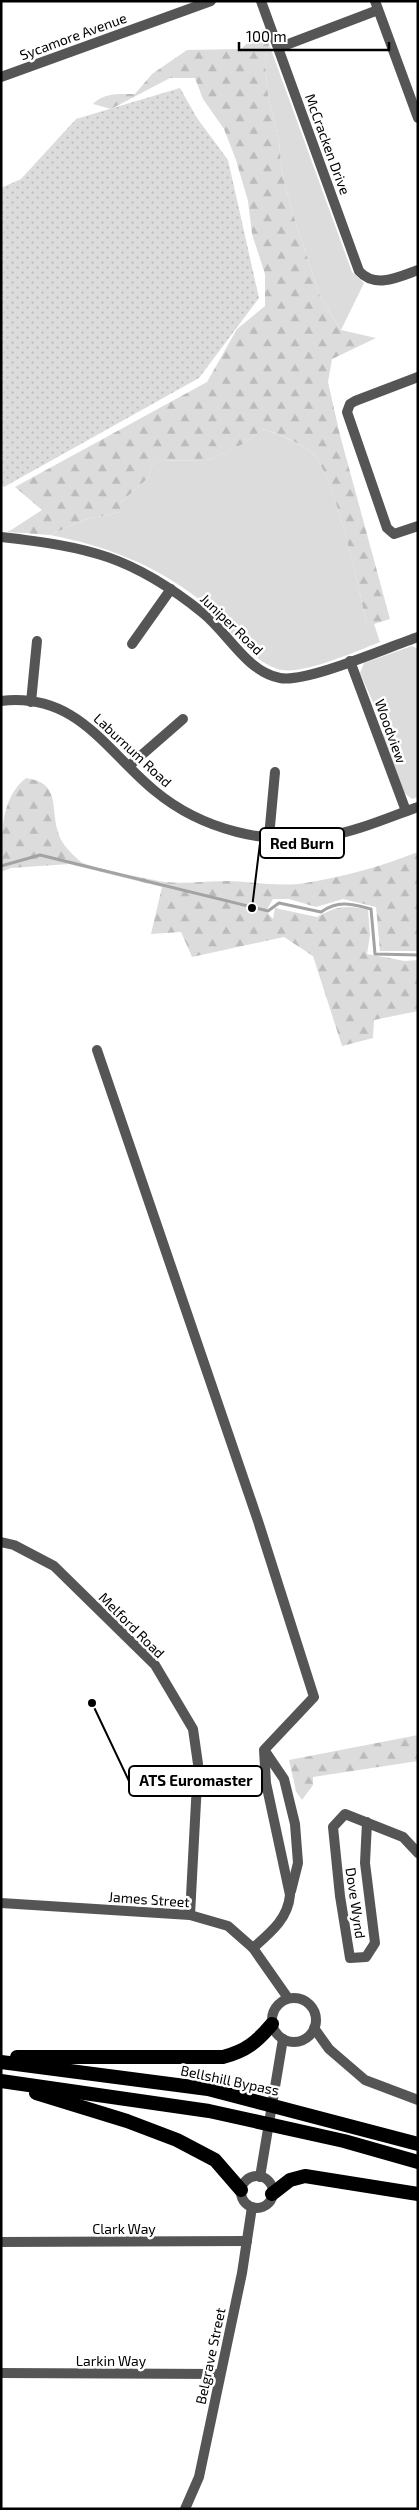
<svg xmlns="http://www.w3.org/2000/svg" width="419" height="2510" font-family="'Exo 2',sans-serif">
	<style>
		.grass { fill: #dcdcdc }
		.forest { fill: url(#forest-firs) }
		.park { fill: url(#park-dots) }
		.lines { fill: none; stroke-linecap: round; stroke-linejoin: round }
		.stream { stroke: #a3a3a3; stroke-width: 3 }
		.minor { stroke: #555; stroke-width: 10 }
		.tertiary { stroke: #555; stroke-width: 10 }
		.trunk { stroke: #000; stroke-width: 14 }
		.labels { text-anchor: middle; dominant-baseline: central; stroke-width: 5; stroke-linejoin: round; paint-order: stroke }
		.street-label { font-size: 14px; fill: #000; stroke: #fff }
		.leader { fill: none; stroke: #000; stroke-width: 2 }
		.callout-dot { fill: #000; stroke: #fff; stroke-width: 2 }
		.callout { fill: #fff; stroke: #000; stroke-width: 2 }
		.callout-label { font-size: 15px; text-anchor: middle; font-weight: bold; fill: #000 }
	</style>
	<defs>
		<pattern id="forest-firs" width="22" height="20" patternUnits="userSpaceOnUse" patternTransform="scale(1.25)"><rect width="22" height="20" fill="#dcdcdc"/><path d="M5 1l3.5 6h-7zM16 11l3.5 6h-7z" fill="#bbb"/></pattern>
		<pattern id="park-dots" width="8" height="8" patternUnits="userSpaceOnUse" patternTransform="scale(1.25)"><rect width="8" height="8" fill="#dcdcdc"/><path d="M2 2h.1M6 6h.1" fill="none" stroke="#bbb" stroke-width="1.8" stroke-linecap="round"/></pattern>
	</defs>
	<rect width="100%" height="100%" fill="#fff"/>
	<!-- grass -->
	<g class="grass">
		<polygon points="269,44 352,272 364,283 341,330 320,296 294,217 282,173 279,141 268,95 265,63"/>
		<path d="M264,429c15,6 35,13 48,24 24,21 46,136 55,171h7l6,18c-23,9 -75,32 -98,28 -32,-6 -60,-53 -86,-73 -43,-33 -93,-52 -146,-62l34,-15 36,-8v-9l28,-25 6,-18 53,1 34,-16z"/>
		<polygon points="412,646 418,649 418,797 412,799 403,792 382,735 385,729 360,673 364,663"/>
	</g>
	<!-- forest -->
	<g class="forest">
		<path d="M263,29l6,15 -4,19 3,32 11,46 3,32 12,44 26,79 21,34 35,8 -44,21 -4,23 12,53 50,184 -16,5h-7c-9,-35 -31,-149 -55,-171 -13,-11 -32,-18 -48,-24l-23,16 -34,16 -53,-1 -6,18 -28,25v9l-36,8 -34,15 -42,-3 34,-22 -27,-23 192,-105 30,-53 28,-23v-32l-13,-40 -4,-33 -12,-41 -12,-31 -21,-30 -8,-21h-25l-59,31 -18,-5c11,-12 28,-10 42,-10l17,-20 35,-24 54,-1z"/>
		<path d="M26,778c35,5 24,28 32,54 3,12 14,22 23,30 7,5 72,18 84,20 21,2 43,-1 64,-1 25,1 52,6 76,2 39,-6 77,-17 113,-31v99h-38l-4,-44 -33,-8 -27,8 -27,-8h-16l-7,12 7,8 2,-11 42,9c21,-11 28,-12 51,-7l2,25 -3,19 38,7 13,-1v51l-44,9 -1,18 -31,8 -29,-90 -29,-19 -92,20 -11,-25 -30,2 11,-47 -93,-23 -58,4 -10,4c0,-34 -1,-74 25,-94z"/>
		<polygon points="418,1735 418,1761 313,1777 313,1785 302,1800 296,1791 289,1760"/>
	</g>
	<!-- park -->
	<polygon class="park" points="180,88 197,118 228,160 259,298 199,378 4,487 1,485 1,188 21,179 76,119"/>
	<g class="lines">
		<!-- stream -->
		<path class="stream" d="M1,866l39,-11 228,56 11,-8 42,9c18,-12 30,-8 50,-3l4,45 43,1"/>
		<!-- minor -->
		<g class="minor">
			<path d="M261,1l98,270c16,18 40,6 59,-1"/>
			<polyline points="375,1 418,118"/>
			<polyline points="278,48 378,10"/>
			<polyline points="1,77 211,1"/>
			<polyline points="418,377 355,401 350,404 347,412 387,528 394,534 418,526"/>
			<path d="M1,537c88,10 131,19 202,76 25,20 44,59 77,65 27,5 108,-31 138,-41"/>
			<polyline points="132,644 171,589"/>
			<polyline points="350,661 406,811"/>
			<polyline points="31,702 37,641"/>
			<polyline points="129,766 183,719"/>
			<polyline points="269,837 275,772"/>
			<path d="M97,1050l161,471 56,176 -50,53 2,33 24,112c-2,24 -20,38 -37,53"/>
			<polyline points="1,1542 14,1545 54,1566 155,1665 193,1729 198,1764 190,1915"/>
			<polyline points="265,1751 284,1779 295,1824 298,1863 291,1891"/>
			<polyline points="367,1822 365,1863 375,1943 366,1957 350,1958 340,1896 333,1827 345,1814 403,1837 418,1853"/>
			<polyline points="1,1903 190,1915 228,1926 253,1948 288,1998"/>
			<polyline points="1,2242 247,2241"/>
			<polyline points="1,2373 220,2374"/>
		</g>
		<!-- tertiary -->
		<g class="tertiary">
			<path d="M1,701c76,-9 105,50 154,90 47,39 113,55 172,45 31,-5 62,-19 91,-29"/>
			<circle cx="294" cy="2020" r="22"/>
			<polyline points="314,2028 329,2049 365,2080 418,2100"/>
			<circle cx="257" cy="2192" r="16"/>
			<polyline points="260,2177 283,2039"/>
			<polyline points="185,2509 199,2477 242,2273 252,2207"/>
		</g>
		<!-- trunk -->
		<g class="trunk">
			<path d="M17,2057h206c23,-6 34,-15 49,-33"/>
			<polyline points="1,2062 208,2089 418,2144"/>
			<polyline points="1,2081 209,2111 344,2141 418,2162"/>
			<polyline points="36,2093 127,2121 177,2140 215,2160 241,2190"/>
			<polyline points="272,2194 290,2180 305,2176 418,2194"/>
		</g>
	</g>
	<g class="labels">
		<!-- street labels -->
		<g class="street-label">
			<text transform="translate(73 36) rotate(-20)">Sycamore Avenue</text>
			<text transform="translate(328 144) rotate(70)">McCracken Drive</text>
			<text transform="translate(232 624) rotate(44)">Juniper Road</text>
			<text transform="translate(391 731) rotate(70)">Woodview</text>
			<text transform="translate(133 750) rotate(43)">Laburnum Road</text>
			<text transform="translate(132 1625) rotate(45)">Melford Road</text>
			<text transform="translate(149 1899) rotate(4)">James Street</text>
			<text transform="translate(356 1903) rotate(82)">Dove Wynd</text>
			<text transform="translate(230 2080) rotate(12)">Bellshill Bypass</text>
			<text x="124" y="2228">Clark Way</text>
			<text transform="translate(210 2356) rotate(-78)">Belgrave Street</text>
			<text x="111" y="2360">Larkin Way</text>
		</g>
	</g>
	<!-- callouts -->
	<path class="leader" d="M252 908L260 843M92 1703L129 1781"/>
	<g class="callout-dot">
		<circle cx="252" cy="908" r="5"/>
		<circle cx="92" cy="1703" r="5"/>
	</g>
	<g class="callout">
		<rect x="260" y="828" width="84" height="30" rx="5"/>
		<rect x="129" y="1766" width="133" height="30" rx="5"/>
	</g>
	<g class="callout-label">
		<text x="302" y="849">Red Burn</text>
		<text x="196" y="1786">ATS Euromaster</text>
	</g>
	<!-- border -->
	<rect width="419" height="2510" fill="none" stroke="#000000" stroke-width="5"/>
	<!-- scale -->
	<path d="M239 42v8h150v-8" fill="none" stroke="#000000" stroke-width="2.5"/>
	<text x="246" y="42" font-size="15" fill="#000000" stroke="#ffffff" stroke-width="4" paint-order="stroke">100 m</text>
</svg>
